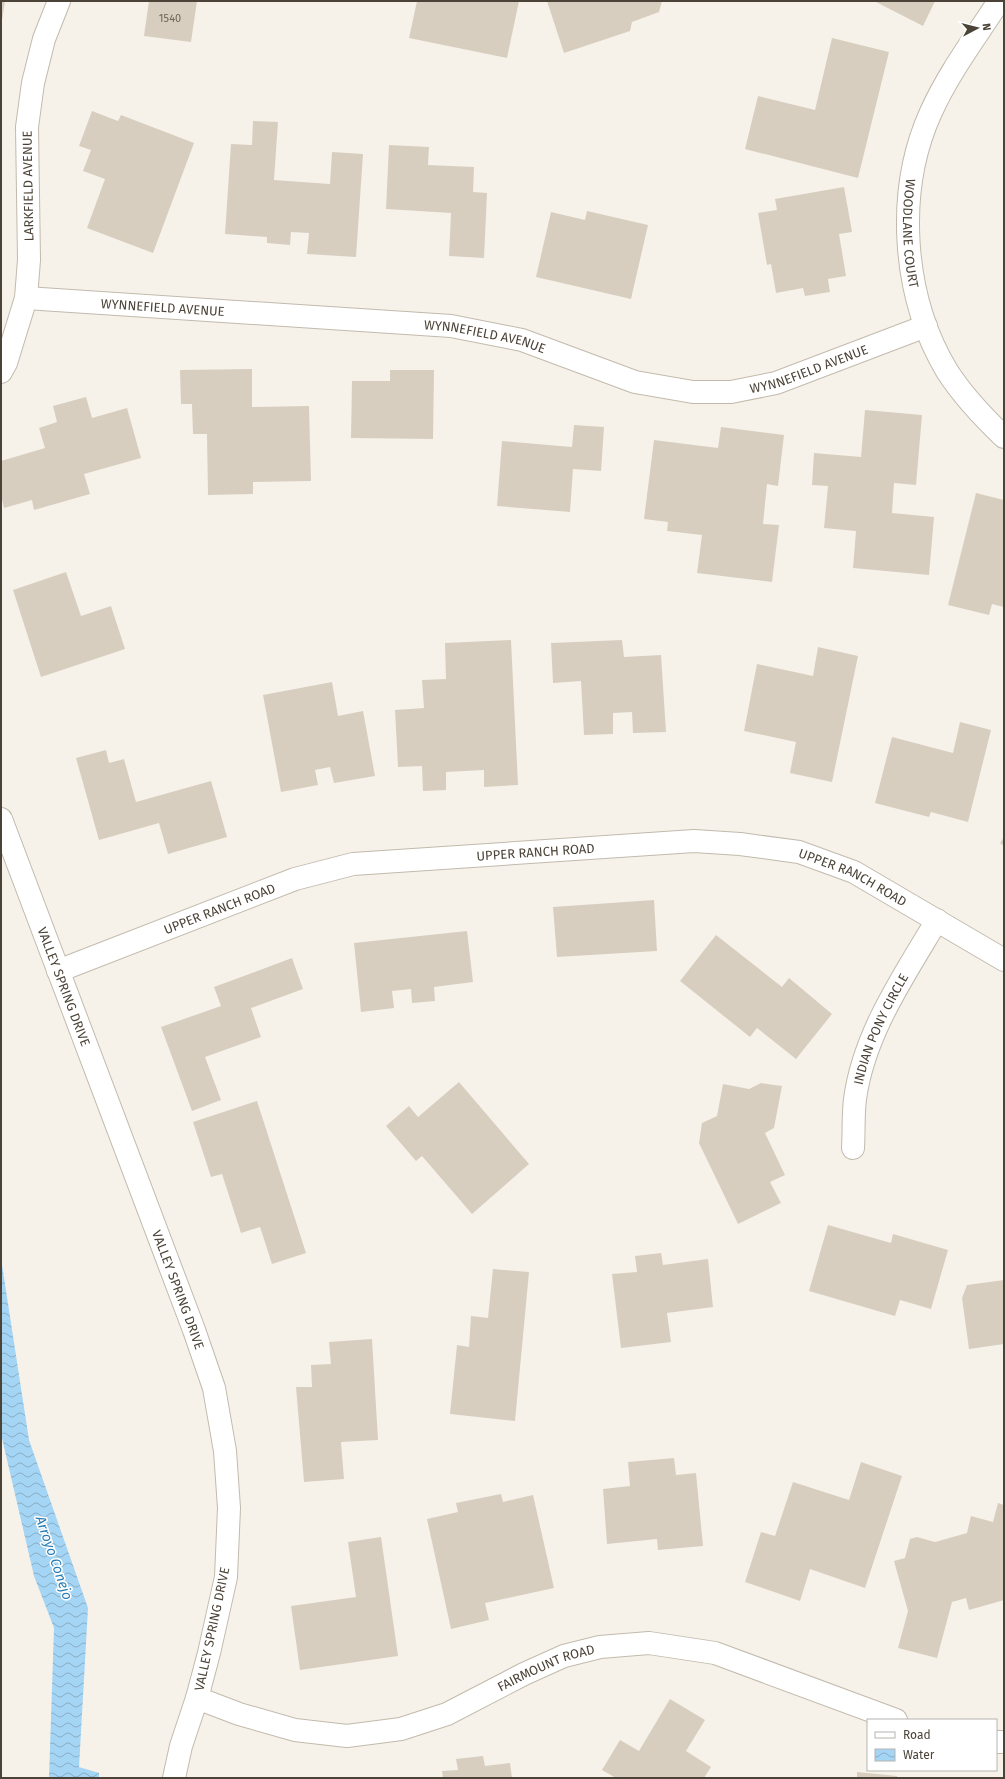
<svg xmlns="http://www.w3.org/2000/svg" width="1005" height="1779" font-family="'Fira Sans',sans-serif">
	<style>
		.water { fill: url(#water-waves) }
		.building { fill: #d8cebf }
		.lines { fill: none; stroke-linecap: round; stroke-linejoin: round }
		.minor-casing { stroke: #c2baac; stroke-width: 24 }
		.minor { stroke: #fff; stroke-width: 22 }
		.labels { text-anchor: middle; dominant-baseline: central; stroke-width: 3; stroke-linejoin: round; paint-order: stroke }
		.number-label { font-size: 11px; fill: #6e665a }
		.street-label { font-size: 13px; fill: #4b4338; stroke: #fff }
		.water-label { font-size: 14px; font-style: italic; fill: #297cb5; stroke: #fff }
	</style>
	<defs>
		<pattern id="water-waves" width="16" height="10" patternUnits="userSpaceOnUse"><rect width="16" height="10" fill="#a5d5f4"/><path d="M0 5q4-4 8 0t8 0" fill="none" stroke="#88aec7"/></pattern>
	</defs>
	<rect width="100%" height="100%" fill="#f6f2ea"/>
	<!-- water -->
	<polygon class="water" points="1,1258 29,1440 88,1608 79,1767 99,1773 99,1778 49,1778 54,1628 34,1576 1,1434"/>
	<!-- building -->
	<g class="building">
		<polygon points="1,1 5,1 2,20 1,19"/>
		<polygon points="149,1 197,1 191,42 144,36"/>
		<polygon points="417,1 519,1 507,58 409,38"/>
		<polygon points="547,1 662,1 659,12 632,22 630,31 564,53"/>
		<polygon points="874,1 935,1 923,26"/>
		<polygon points="832,38 889,52 858,178 745,149 758,96 815,110"/>
		<polygon points="92,111 118,121 121,115 194,143 153,253 87,228 105,179 83,171 91,150 79,146"/>
		<polygon points="253,121 278,122 274,180 330,184 332,152 363,154 356,257 307,254 309,233 291,232 290,245 267,243 267,237 225,234 231,144 252,145"/>
		<polygon points="389,145 429,147 428,165 474,167 473,192 487,193 484,258 449,256 451,213 386,209"/>
		<polygon points="844,187 852,232 839,234 846,276 828,279 830,292 805,296 803,288 776,293 771,264 767,265 758,213 777,210 775,199"/>
		<polygon points="587,211 648,225 631,299 536,277 551,212 585,220"/>
		<polygon points="252,369 252,407 309,406 311,481 253,482 253,494 208,495 207,434 193,434 192,404 181,404 180,370"/>
		<polygon points="390,370 434,370 433,439 351,438 352,381 390,381"/>
		<polygon points="86,397 92,418 127,408 141,458 84,474 90,494 34,510 32,500 4,508 1,495 1,461 45,448 39,428 57,422 53,406"/>
		<polygon points="865,410 922,415 916,485 894,483 892,513 934,517 929,575 853,568 856,531 824,528 828,486 812,485 814,453 861,457"/>
		<polygon points="574,425 604,427 601,471 573,469 570,512 497,506 502,441 572,447"/>
		<polygon points="721,427 784,435 778,486 767,484 763,524 779,525 772,582 697,573 702,535 667,531 668,522 644,519 654,440 718,448"/>
		<polygon points="976,493 1004,500 1004,607 992,604 989,615 948,605"/>
		<polygon points="66,572 81,616 111,606 125,649 41,677 13,590"/>
		<polygon points="511,640 518,785 484,787 484,770 446,772 446,790 423,791 422,766 398,767 395,710 424,708 422,680 446,679 445,643"/>
		<polygon points="622,640 624,657 661,655 666,732 633,733 632,712 613,713 613,734 584,735 581,681 553,683 551,643"/>
		<polygon points="818,647 858,656 832,782 790,773 796,742 744,731 757,664 813,676"/>
		<polygon points="332,682 338,716 363,711 375,776 334,783 330,767 315,770 318,785 281,792 263,695"/>
		<polygon points="960,722 991,730 968,822 931,812 929,817 875,803 892,737 953,753"/>
		<polygon points="106,750 109,763 124,759 136,802 211,781 227,837 168,854 159,823 99,840 76,758"/>
		<polygon points="1004,837 1004,846 1000,843"/>
		<polygon points="654,900 657,951 557,957 553,907"/>
		<polygon points="467,931 473,982 434,987 435,1001 412,1003 411,989 392,991 394,1008 361,1012 354,943"/>
		<polygon points="716,935 782,987 789,978 832,1014 796,1059 757,1028 750,1037 680,981"/>
		<polygon points="292,958 303,989 251,1008 261,1037 205,1057 221,1100 192,1111 161,1027 221,1006 214,987"/>
		<polygon points="459,1082 529,1164 472,1214 422,1156 416,1161 386,1126 409,1106 418,1117"/>
		<polygon points="761,1083 782,1086 774,1128 765,1133 785,1175 770,1182 781,1203 738,1224 699,1143 702,1123 717,1116 723,1084 749,1089"/>
		<polygon points="257,1101 306,1253 272,1264 260,1227 241,1233 222,1174 211,1177 193,1122"/>
		<polygon points="828,1225 891,1243 893,1234 948,1250 931,1309 900,1300 895,1316 809,1291"/>
		<polygon points="661,1253 663,1265 708,1259 713,1307 667,1313 671,1342 621,1348 612,1274 637,1272 635,1256"/>
		<polygon points="493,1269 529,1272 515,1421 450,1414 457,1345 469,1347 471,1316 488,1318"/>
		<polygon points="1004,1280 1004,1344 969,1349 962,1298 967,1285"/>
		<polygon points="372,1339 378,1440 341,1442 344,1479 304,1482 296,1387 312,1387 311,1365 331,1364 329,1342"/>
		<polygon points="674,1458 676,1475 696,1473 703,1546 658,1550 657,1539 607,1544 603,1489 630,1486 628,1462"/>
		<polygon points="861,1462 902,1476 865,1588 810,1569 800,1601 745,1582 761,1532 775,1536 793,1482 849,1500"/>
		<polygon points="501,1494 503,1502 533,1495 554,1588 485,1603 489,1620 451,1629 427,1519 458,1512 456,1503"/>
		<polygon points="998,1503 1004,1505 1004,1600 969,1610 966,1598 952,1602 937,1658 898,1648 908,1611 894,1561 905,1558 910,1539 917,1537 935,1542 967,1533 971,1516 993,1522"/>
		<polygon points="381,1537 398,1656 300,1670 291,1606 356,1597 348,1542"/>
		<polygon points="670,1699 705,1720 686,1751 711,1767 704,1778 616,1778 602,1770 620,1740 639,1751"/>
		<polygon points="483,1756 485,1766 510,1763 512,1778 443,1778 442,1771 458,1770 456,1759"/>
		<polygon points="857,1772 897,1776 897,1778 857,1778"/>
	</g>
	<g class="lines">
		<!-- minor casing -->
		<g class="minor-casing">
			<g id="minor">
				<path id="s1" d="M999,1c-23,36 -50,71 -68,111 -36,79 -29,184 16,259 16,25 36,46 57,66"/>
				<path id="s2" d="M26,298l425,28 71,14 113,42 58,10h38l45,-9 150,-57"/>
				<polyline points="1,372 6,363 26,298 29,260 27,127 33,83 44,39 59,1"/>
				<path id="s3" d="M1,819l193,511 20,58 11,63 4,57 -3,69 -17,76 -12,45 -16,48 -7,32"/>
				<path id="s4" d="M58,971l237,-92 58,-15 341,-23 46,3 59,8 55,20 150,88"/>
				<path id="s5" d="M853,1148c1,-16 0,-33 2,-49 9,-66 49,-123 82,-179"/>
				<path id="s6" d="M197,1698l42,16 56,16 52,6 54,-7 46,-15 77,-40 40,-18 36,-9 49,-4 66,10 181,67"/>
				<polyline points="996,1742 1004,1742"/>
			</g>
		</g>
		<!-- minor -->
		<use href="#minor" class="minor"/>
	</g>
	<g class="labels">
		<!-- number labels -->
		<g class="number-label">
			<text x="170" y="18">1540</text>
		</g>
		<!-- street labels -->
		<g class="street-label">
			<text transform="translate(28 186) rotate(-91)">LARKFIELD AVENUE</text>
			<text stroke="none"><textPath href="#s1" startOffset="255">WOODLANE COURT</textPath></text>
			<text stroke="none"><textPath href="#s2" startOffset="137">WYNNEFIELD AVENUE</textPath></text>
			<text stroke="none"><textPath href="#s2" startOffset="461">WYNNEFIELD AVENUE</textPath></text>
			<text stroke="none"><textPath href="#s2" startOffset="797">WYNNEFIELD AVENUE</textPath></text>
			<text stroke="none"><textPath href="#s4" startOffset="497">UPPER RANCH ROAD</textPath></text>
			<text stroke="none"><textPath href="#s4" startOffset="821">UPPER RANCH ROAD</textPath></text>
			<text stroke="none"><textPath href="#s4" startOffset="173">UPPER RANCH ROAD</textPath></text>
			<text stroke="none"><textPath href="#s3" startOffset="179">VALLEY SPRING DRIVE</textPath></text>
			<text stroke="none"><textPath href="#s5" startOffset="124">INDIAN PONY CIRCLE</textPath></text>
			<text stroke="none"><textPath href="#s3" startOffset="503">VALLEY SPRING DRIVE</textPath></text>
			<text transform="translate(212 1629) rotate(-78)">VALLEY SPRING DRIVE</text>
			<text stroke="none"><textPath href="#s6" startOffset="368">FAIRMOUNT ROAD</textPath></text>
		</g>
		<!-- water labels -->
		<g class="water-label">
			<text transform="translate(54 1558) rotate(71)">Arroyo Conejo</text>
		</g>
	</g>
	<!-- border -->
	<rect width="1005" height="1779" fill="none" stroke="#4b4338" stroke-width="4"/>
	<!-- legend -->
	<rect x="867" y="1719" width="130" height="52" fill="#ffffff" stroke="#b7b4af"/>
	<rect x="875" y="1732" width="20" height="6" fill="#ffffff" stroke="#b7b4af"/>
	<text x="903" y="1739" font-size="12" fill="#4b4338">Road</text>
	<rect x="875" y="1749" width="20" height="12" fill="url(#water-waves)" stroke="#b7b4af"/>
	<text x="903" y="1759" font-size="12" fill="#4b4338">Water</text>
	<!-- north arrow -->
	<g transform="translate(977 28) rotate(83)" stroke="#ffffff" stroke-width="3" paint-order="stroke">
	<path d="M0-3L7 15L0 10L-7 15Z" fill="#4b4338"/>
	<text y="-6" font-size="11" font-weight="bold" text-anchor="middle" fill="#4b4338">N</text>
	</g>
</svg>
